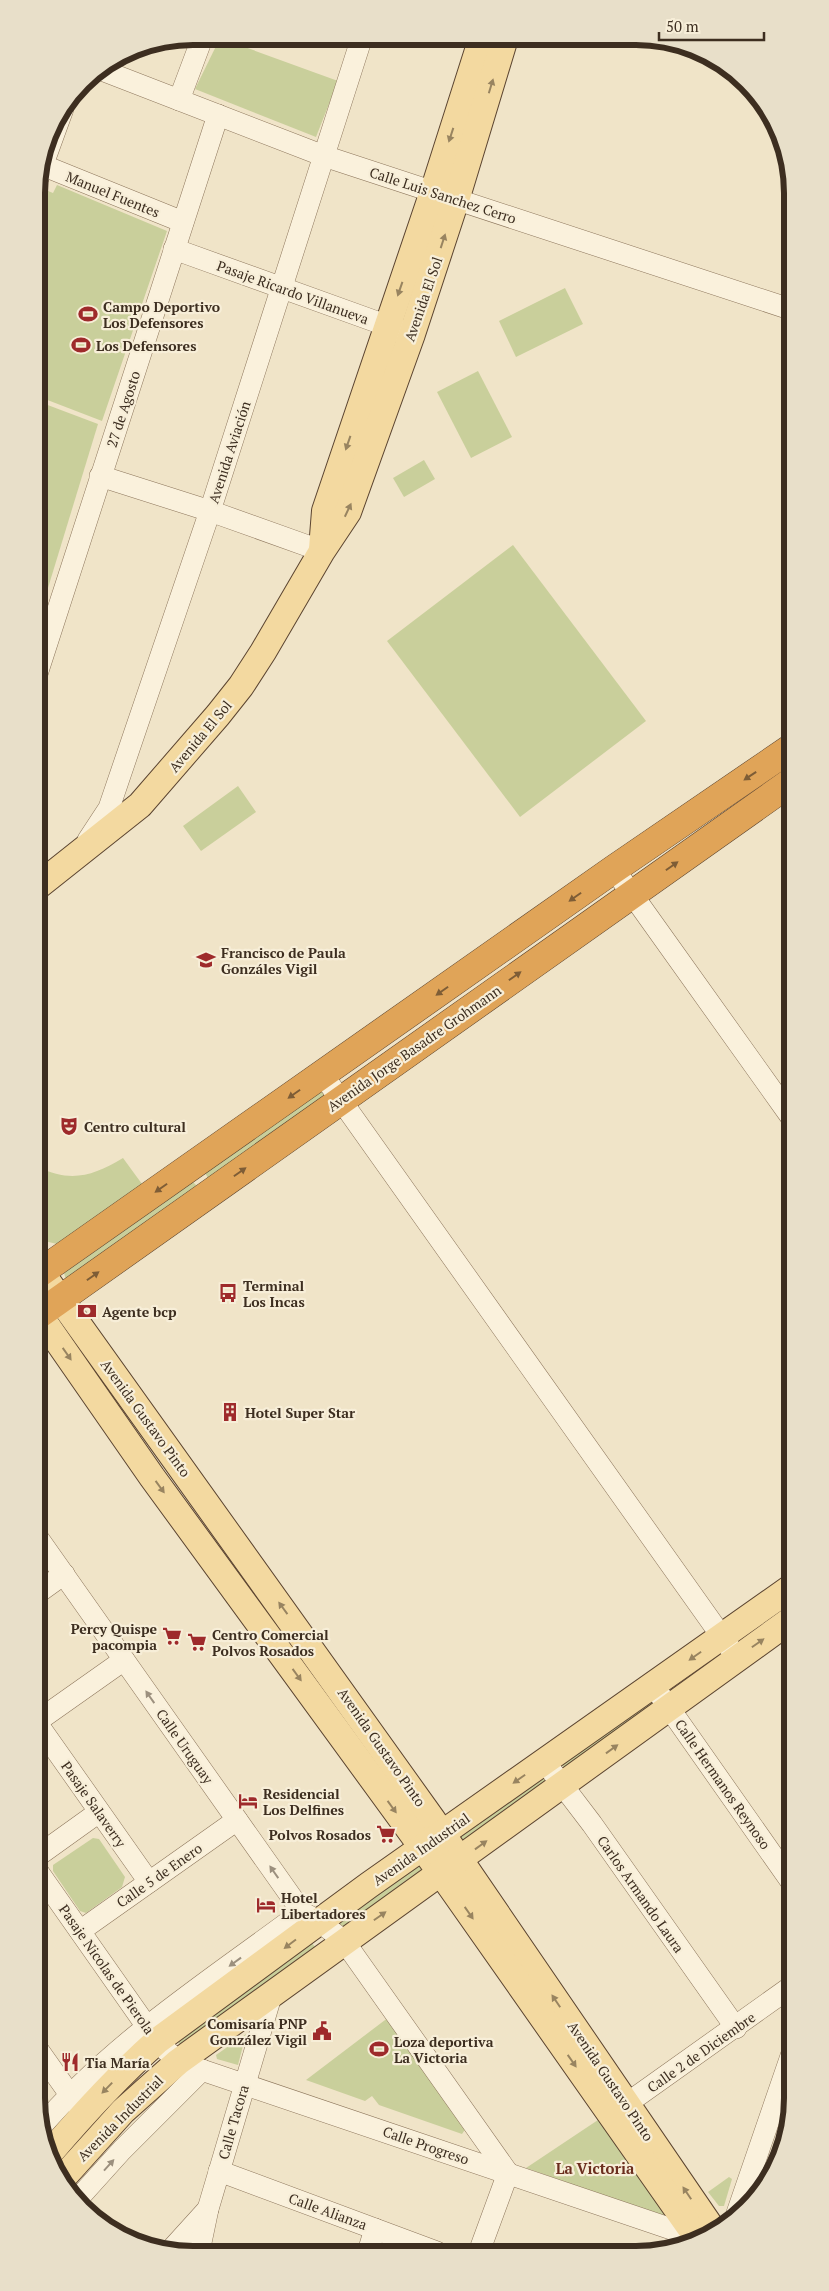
<svg xmlns="http://www.w3.org/2000/svg" width="829" height="2291" font-family="'PT Serif',serif">
	<style>
		.green { fill: #c9cf9b }
		.lines { fill: none; stroke-linecap: round; stroke-linejoin: round }
		.minor-casing { stroke: #8d765c; stroke-width: 22 }
		.major-casing { stroke: #5b4430; stroke-width: 28 }
		.highway-casing { stroke: #5b4430; stroke-width: 29 }
		.minor { stroke: #faf1dc; stroke-width: 21 }
		.major { stroke: #f3d9a0; stroke-width: 26 }
		.highway { stroke: #e0a458; stroke-width: 28 }
		.oneway { fill: #988460 }
		.oneway2 { fill: #7e5d36 }
		.oneway3 { fill: #9c907e }
		.labels { text-anchor: middle; dominant-baseline: central; stroke-width: 4.5; stroke-linejoin: round; paint-order: stroke }
		.street-label { font-size: 14px; fill: #3d2e20; stroke: #f7eed8 }
		.poi-label { font-size: 14px; font-weight: bold; fill: #3d2e20; stroke: #f7eed8; text-anchor: start }
		.neighbourhood-label { font-size: 15px; font-weight: bold; fill: #6b2e1e; stroke: #f7eed8 }
		.rim { fill: none; stroke: #3d2e20; stroke-width: 6 }
	</style>
	<rect width="100%" height="100%" fill="#f0e4c8"/>
	<!-- green -->
	<g class="green">
		<polygon points="220,38 338,81 316,137 195,89"/>
		<polygon points="57,185 167,231 102,421 37,396 37,208 43,189 53,193"/>
		<polygon points="565,288 583,324 516,357 499,321"/>
		<polygon points="478,371 512,437 471,458 437,392"/>
		<polygon points="37,401 98,424 37,624"/>
		<polygon points="424,460 435,479 404,497 393,478"/>
		<polygon points="513,545 646,721 520,817 387,641"/>
		<polygon points="238,786 256,812 201,851 183,826"/>
		<polygon points="321,1088 330,1093 208,1178 205,1173 206,1169"/>
		<path d="M123,1158l19,26 -85,60 -17,-4 -2,-3v-70c33,16 55,9 85,-9z"/>
		<polygon points="193,1182 197,1186 66,1280 64,1273"/>
		<polygon points="650,1701 654,1706 564,1768 562,1764"/>
		<polygon points="544,1777 548,1782 467,1844 460,1840 460,1832"/>
		<polygon points="93,1838 99,1839 125,1877 122,1887 86,1913 80,1911 53,1871 53,1865"/>
		<polygon points="417,1862 427,1870 344,1928 339,1924 340,1918"/>
		<polygon points="311,1942 317,1949 180,2045 176,2039"/>
		<polygon points="389,2017 468,2125 462,2134 379,2105 372,2096 365,2101 306,2080"/>
		<polygon points="246,2034 238,2065 217,2059 216,2055"/>
		<polygon points="598,2120 668,2218 526,2168"/>
		<polygon points="729,2177 732,2179 724,2206 719,2206 708,2192"/>
	</g>
	<g class="lines">
		<!-- minor casing -->
		<g class="minor-casing">
			<g id="minor">
				<polyline points="99,69 324,156 790,309"/>
				<polyline points="179,100 203,36"/>
				<polyline points="42,165 183,222"/>
				<polyline points="38,178 63,109"/>
				<polyline points="174,249 402,331"/>
				<polyline points="100,476 210,511 322,551"/>
				<polyline points="37,674 218,115"/>
				<polyline points="88,840 109,808 210,511 362,37"/>
				<polyline points="614,869 791,1117"/>
				<polyline points="323,1075 737,1658"/>
				<polyline points="38,1538 302,1912 320,1922 344,1941 508,2173 479,2252"/>
				<polyline points="39,1592 64,1574"/>
				<polyline points="653,1685 792,1883"/>
				<polyline points="39,1720 124,1660"/>
				<polyline points="39,1726 149,1882"/>
				<polyline points="544,1761 592,1824 736,2028"/>
				<polyline points="39,1855 99,1812"/>
				<polyline points="39,1873 157,2041 178,2062 701,2239"/>
				<polyline points="80,1931 237,1820"/>
				<polyline points="39,2051 78,2106"/>
				<polyline points="615,2112 792,1986"/>
				<path d="M39,2129c74,-87 173,-150 263,-217"/>
				<polyline points="219,2171 437,2252"/>
				<polyline points="76,2201 122,2150 202,2070"/>
				<polyline points="736,2216 792,2053"/>
				<polyline points="169,2252 208,2209"/>
				<polyline points="199,2252 208,2209 272,1993"/>
				<polyline points="368,2252 375,2229"/>
			</g>
		</g>
		<!-- major casing -->
		<g class="major-casing">
			<g id="major">
				<polyline points="322,549 325,511 433,192 482,38"/>
				<polyline points="38,886 140,805 218,715 241,686 263,652 322,551 348,512 412,334 456,200 505,38"/>
				<polyline points="38,1268 432,1819 715,2233"/>
				<polyline points="38,1313 152,1477 441,1873 691,2229"/>
				<path d="M49,2154c34,-40 69,-78 108,-113l212,-156 423,-298"/>
				<polyline points="60,2181 123,2111 178,2062 792,1619"/>
			</g>
		</g>
		<!-- highway casing -->
		<g class="highway-casing">
			<g id="highway">
				<polyline points="38,1274 614,869 791,748"/>
				<polyline points="38,1315 791,782"/>
			</g>
		</g>
		<!-- minor -->
		<use href="#minor" class="minor"/>
		<!-- major -->
		<use href="#major" class="major"/>
		<!-- highway -->
		<use href="#highway" class="highway"/>
	</g>
	<!-- one-way arrows -->
	<defs><path id="oneway-solid" d="M-6-.8H1V-3.2L6.5 0L1 3.2V.8H-6Z" transform="scale(1.25)"/></defs>
	<g class="oneway">
		<use href="#oneway-solid" transform="translate(491 86) rotate(-73)"/>
		<use href="#oneway-solid" transform="translate(451 135) rotate(108)"/>
		<use href="#oneway-solid" transform="translate(443 241) rotate(-72)"/>
		<use href="#oneway-solid" transform="translate(400 289) rotate(109)"/>
		<use href="#oneway-solid" transform="translate(348 443) rotate(109)"/>
		<use href="#oneway-solid" transform="translate(348 510) rotate(-65)"/>
		<use href="#oneway-solid" transform="translate(67 1354) rotate(55)"/>
		<use href="#oneway-solid" transform="translate(160 1487) rotate(54)"/>
		<use href="#oneway-solid" transform="translate(283 1608) rotate(-126)"/>
		<use href="#oneway-solid" transform="translate(758 1643) rotate(-35)"/>
		<use href="#oneway-solid" transform="translate(695 1656) rotate(145)"/>
		<use href="#oneway-solid" transform="translate(297 1675) rotate(54)"/>
		<use href="#oneway-solid" transform="translate(612 1749) rotate(-36)"/>
		<use href="#oneway-solid" transform="translate(519 1779) rotate(145)"/>
		<use href="#oneway-solid" transform="translate(392 1807) rotate(54)"/>
		<use href="#oneway-solid" transform="translate(481 1845) rotate(-36)"/>
		<use href="#oneway-solid" transform="translate(469 1913) rotate(55)"/>
		<use href="#oneway-solid" transform="translate(380 1916) rotate(-35)"/>
		<use href="#oneway-solid" transform="translate(290 1944) rotate(143)"/>
		<use href="#oneway-solid" transform="translate(556 2001) rotate(-124)"/>
		<use href="#oneway-solid" transform="translate(572 2061) rotate(55)"/>
		<use href="#oneway-solid" transform="translate(107 2088) rotate(134)"/>
		<use href="#oneway-solid" transform="translate(687 2193) rotate(-124)"/>
	</g>
	<g class="oneway2">
		<use href="#oneway-solid" transform="translate(750 776) rotate(146)"/>
		<use href="#oneway-solid" transform="translate(672 866) rotate(-35)"/>
		<use href="#oneway-solid" transform="translate(575 897) rotate(145)"/>
		<use href="#oneway-solid" transform="translate(515 976) rotate(-35)"/>
		<use href="#oneway-solid" transform="translate(442 991) rotate(145)"/>
		<use href="#oneway-solid" transform="translate(294 1094) rotate(145)"/>
		<use href="#oneway-solid" transform="translate(240 1172) rotate(-35)"/>
		<use href="#oneway-solid" transform="translate(161 1188) rotate(145)"/>
		<use href="#oneway-solid" transform="translate(93 1276) rotate(-35)"/>
	</g>
	<g class="oneway3">
		<use href="#oneway-solid" transform="translate(150 1697) rotate(-125)"/>
		<use href="#oneway-solid" transform="translate(274 1872) rotate(-125)"/>
		<use href="#oneway-solid" transform="translate(235 1962) rotate(144)"/>
		<use href="#oneway-solid" transform="translate(109 2165) rotate(-48)"/>
	</g>
	<!-- icons -->
	<defs>
		<g id="stadium-bare" transform="scale(1.5)"><path d="M0-5a6.5 5 0 1 0 0 10a6.5 5 0 1 0 0-10ZM-3.5-1.8h7v3.6h-7Z" fill="#9e2a2b" stroke="#f7eed8" stroke-width="2.5" paint-order="stroke"/></g>
		<g id="school-bare" transform="scale(1.5)"><path d="M0-5L7-2L0 1L-7-2ZM-4 1L0 2.5L4 1V4Q0 6-4 4Z" fill="#9e2a2b" stroke="#f7eed8" stroke-width="2.5" paint-order="stroke"/></g>
		<g id="theatre-bare" transform="scale(1.5)"><path d="M-5-5.5Q0-4 5-5.5V0Q5 5 0 6Q-5 5-5 0ZM-3.3-2.5H-1v1.5H-3.3ZM1-2.5H3.3v1.5H1ZM-2.8 1Q0 5.5 2.8 1Z" fill="#9e2a2b" stroke="#f7eed8" stroke-width="2.5" paint-order="stroke"/></g>
		<g id="bus-bare" transform="scale(1.5)"><path d="M-5-6H5V4H4V6H2V4H-2V6H-4V4H-5ZM-3.5-4V0h7V-4ZM-3.5 1.2v1.5H-2V1.2ZM2 1.2v1.5H3.5V1.2Z" fill="#9e2a2b" stroke="#f7eed8" stroke-width="2.5" paint-order="stroke"/></g>
		<g id="bank-bare" transform="scale(1.5)"><path d="M-6-4H6V4H-6ZM0-2.3a2.3 2.3 0 1 0 0 4.6a2.3 2.3 0 1 0 0-4.6Z" fill="#9e2a2b" stroke="#f7eed8" stroke-width="2.5" paint-order="stroke"/></g>
		<g id="building-bare" transform="scale(1.5)"><path d="M-4-6H4V6H1V3H-1V6H-4ZM-2.5-4.3h1.7v1.8h-1.7ZM.8-4.3h1.7v1.8H.8ZM-2.5-1h1.7V.8h-1.7ZM.8-1h1.7V.8H.8Z" fill="#9e2a2b" stroke="#f7eed8" stroke-width="2.5" paint-order="stroke"/></g>
		<g id="supermarket-bare" transform="scale(1.5)"><path d="M-6-5.5h2.5l.6 2H6L4.5 2H-2.5L-4.4-4H-6ZM-1.5 3.2a1.3 1.3 0 1 0 .1 0ZM3 3.2a1.3 1.3 0 1 0 .1 0Z" fill="#9e2a2b" stroke="#f7eed8" stroke-width="2.5" paint-order="stroke"/></g>
		<g id="hotel-bare" transform="scale(1.5)"><path d="M-6-4.5h1.5V1H6V5H4.5V3h-9V5H-6ZM-4 0a1.8 1.8 0 1 1 3.6 0ZM.5 0V-2.5h3Q6-2.5 6 0Z" fill="#9e2a2b" stroke="#f7eed8" stroke-width="2.5" paint-order="stroke"/></g>
		<g id="civic-bare" transform="scale(1.5)"><path d="M-.6-6.5H3V-4.5H.6V-3L4-1V1h2V6H-6V1h2V-1L-.6-3ZM-1.2 2.5V6h2.4V2.5Z" fill="#9e2a2b" stroke="#f7eed8" stroke-width="2.5" paint-order="stroke"/></g>
		<g id="restaurant-bare" transform="scale(1.5)"><path d="M-5-6h1v4h1v-4h1v4h1v-4h1v5L-1.5 .5V6h-2V.5L-5-1ZM5-6V6H3V1.5H1.5Q1.5-4 5-6Z" fill="#9e2a2b" stroke="#f7eed8" stroke-width="2.5" paint-order="stroke"/></g>
	</defs>
	<g fill-rule="evenodd">
		<use href="#stadium-bare" x="88" y="314"/>
		<use href="#stadium-bare" x="81" y="345"/>
		<use href="#school-bare" x="206" y="960"/>
		<use href="#theatre-bare" x="69" y="1126"/>
		<use href="#bus-bare" x="228" y="1293"/>
		<use href="#bank-bare" x="87" y="1311"/>
		<use href="#building-bare" x="230" y="1412"/>
		<use href="#supermarket-bare" x="172" y="1636"/>
		<use href="#supermarket-bare" x="197" y="1642"/>
		<use href="#hotel-bare" x="248" y="1801"/>
		<use href="#supermarket-bare" x="386" y="1834"/>
		<use href="#hotel-bare" x="266" y="1905"/>
		<use href="#civic-bare" x="322" y="2031"/>
		<use href="#stadium-bare" x="379" y="2049"/>
		<use href="#restaurant-bare" x="70" y="2062"/>
	</g>
	<g class="labels">
		<!-- street labels -->
		<g class="street-label">
			<text transform="translate(113 194) rotate(22)">Manuel Fuentes</text>
			<text transform="translate(443 195) rotate(18)">Calle Luis Sanchez Cerro</text>
			<text transform="translate(293 292) rotate(20)">Pasaje Ricardo Villanueva</text>
			<text transform="translate(423 299) rotate(-71)">Avenida El Sol</text>
			<text transform="translate(123 409) rotate(-72)">27 de Agosto</text>
			<text transform="translate(229 452) rotate(-72)">Avenida Aviación</text>
			<text transform="translate(200 736) rotate(-50)">Avenida El Sol</text>
			<text transform="translate(414 1048) rotate(-35)">Avenida Jorge Basadre Grohmann</text>
			<text transform="translate(146 1418) rotate(54)">Avenida Gustavo Pinto</text>
			<text transform="translate(185 1746) rotate(55)">Calle Uruguay</text>
			<text transform="translate(382 1747) rotate(55)">Avenida Gustavo Pinto</text>
			<text transform="translate(723 1784) rotate(55)">Calle Hermanos Reynoso</text>
			<text transform="translate(94 1804) rotate(55)">Pasaje Salaverry</text>
			<text transform="translate(421 1849) rotate(-35)">Avenida Industrial</text>
			<text transform="translate(159 1875) rotate(-35)">Calle 5 de Enero</text>
			<text transform="translate(641 1894) rotate(55)">Carlos Armando Laura</text>
			<text transform="translate(107 1969) rotate(55)">Pasaje Nicolas de Pierola</text>
			<text transform="translate(701 2052) rotate(-35)">Calle 2 de Diciembre</text>
			<text transform="translate(611 2081) rotate(56)">Avenida Gustavo Pinto</text>
			<text transform="translate(120 2118) rotate(-45)">Avenida Industrial</text>
			<text transform="translate(233 2122) rotate(-74)">Calle Tacora</text>
			<text transform="translate(426 2145) rotate(19)">Calle Progreso</text>
			<text transform="translate(328 2211) rotate(20)">Calle Alianza</text>
		</g>
		<!-- poi labels -->
		<g class="poi-label">
			<text x="103" y="306">Campo Deportivo<tspan x="103" dy="16">Los Defensores</tspan></text>
			<text x="96" y="345">Los Defensores</text>
			<text x="221" y="952">Francisco de Paula<tspan x="221" dy="16">Gonzáles Vigil</tspan></text>
			<text x="84" y="1126">Centro cultural</text>
			<text x="243" y="1285">Terminal<tspan x="243" dy="16">Los Incas</tspan></text>
			<text x="102" y="1311">Agente bcp</text>
			<text x="245" y="1412">Hotel Super Star</text>
			<text x="157" y="1628" text-anchor="end">Percy Quispe<tspan x="157" dy="16">pacompia</tspan></text>
			<text x="212" y="1634">Centro Comercial<tspan x="212" dy="16">Polvos Rosados</tspan></text>
			<text x="263" y="1793">Residencial<tspan x="263" dy="16">Los Delfines</tspan></text>
			<text x="371" y="1834" text-anchor="end">Polvos Rosados</text>
			<text x="281" y="1897">Hotel<tspan x="281" dy="16">Libertadores</tspan></text>
			<text x="307" y="2023" text-anchor="end">Comisaría PNP<tspan x="307" dy="16">González Vigil</tspan></text>
			<text x="394" y="2041">Loza deportiva<tspan x="394" dy="16">La Victoria</tspan></text>
			<text x="85" y="2062">Tia María</text>
		</g>
		<!-- neighbourhood labels -->
		<g class="neighbourhood-label">
			<text x="595" y="2168">La Victoria</text>
		</g>
	</g>
	<!-- crop -->
	<path d="M0 0H829V2291H0ZM193 45H636A148 148 0 0 1 784 193V2098A148 148 0 0 1 636 2246H193A148 148 0 0 1 45 2098V193A148 148 0 0 1 193 45Z" fill="#e8dfc9" fill-rule="evenodd"/>
	<path class="rim" d="M193 45H636A148 148 0 0 1 784 193V2098A148 148 0 0 1 636 2246H193A148 148 0 0 1 45 2098V193A148 148 0 0 1 193 45Z"/>
	<!-- scale -->
	<path d="M659 32v8h105v-8" fill="none" stroke="#3d2e20" stroke-width="2.5"/>
	<text x="666" y="32" font-size="15" fill="#3d2e20" stroke="#f7eed8" stroke-width="4" paint-order="stroke">50 m</text>
</svg>
